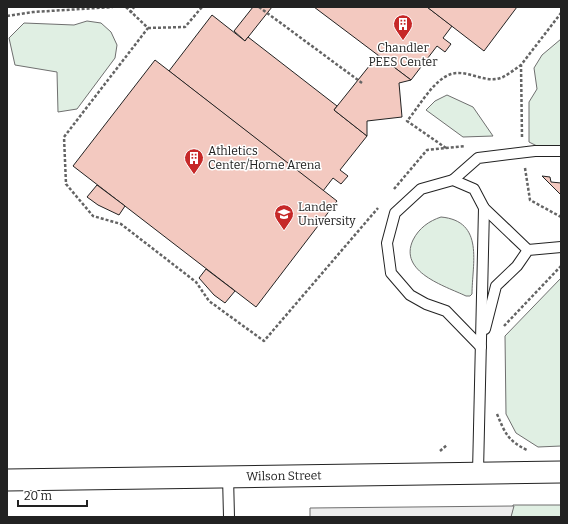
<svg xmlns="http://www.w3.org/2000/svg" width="568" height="524" viewBox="0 0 568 524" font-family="Bitter,serif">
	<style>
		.green { fill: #e0efe3; stroke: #6f6f6f }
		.parking { fill: #ededed; stroke: #6f6f6f }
		.building { fill: #f3c9c0; stroke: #222 }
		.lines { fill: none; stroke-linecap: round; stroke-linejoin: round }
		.lane-casing { stroke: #222; stroke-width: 12 }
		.street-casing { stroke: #222; stroke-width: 23 }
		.path { stroke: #646464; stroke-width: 2.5; stroke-dasharray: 3 2; stroke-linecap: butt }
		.lane { stroke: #fff; stroke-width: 10 }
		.street { stroke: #fff; stroke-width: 21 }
		.labels { text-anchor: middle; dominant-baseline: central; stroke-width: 3; stroke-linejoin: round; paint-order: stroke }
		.poi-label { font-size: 12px; fill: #222; stroke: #fff; text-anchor: start }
		.street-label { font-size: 12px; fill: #222; stroke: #fff }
	</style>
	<rect width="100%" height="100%" fill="#fff"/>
	<g class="green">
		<polygon points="87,21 101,23 111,32 117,45 115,58 77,109 58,112 57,72 15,65 9,38 24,23 74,25"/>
		<polygon points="561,39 561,146 537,146 529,142 529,102 537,89 534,68 542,55"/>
		<polygon points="447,95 473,107 493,136 463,137 426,110 435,101"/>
		<path d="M441,217c44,4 31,47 31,77l-2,2h-4c-21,-10 -68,-24 -53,-56 6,-12 16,-19 28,-23z"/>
		<polygon points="561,278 561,446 538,447 516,433 506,414 505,336"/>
		<polygon points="513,505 561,505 561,517 511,517"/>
	</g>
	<polygon class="parking" points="514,506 511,517 310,517 310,508"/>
	<g class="building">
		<polygon points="253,7 272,7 245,41 234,31"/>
		<polygon points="314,7 427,7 452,26 443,38 451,44 445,52 437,46 411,80"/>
		<polygon points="427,7 517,7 484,51"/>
		<polygon points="212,15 245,41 248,37 337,106 334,110 367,136 340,170 348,176 341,184 333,178 323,191 169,71"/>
		<polygon points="378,55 411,80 399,83 402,117 367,121 367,136 334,110"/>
		<polygon points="155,60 337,201 256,307 73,166"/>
		<polygon points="542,176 550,177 551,182 561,183 561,195"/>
		<polygon points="97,185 125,206 119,215 98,205 87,197"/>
		<polygon points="206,269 235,291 225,303 214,295 199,278"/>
	</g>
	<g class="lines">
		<g class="lane-casing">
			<g id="lane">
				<polyline points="453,180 478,158 535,151 561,151"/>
				<polyline points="485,329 496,286 517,266 528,250 561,247"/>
				<polyline points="481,347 446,311 426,304 410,295 391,273 387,243 395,213 421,189 453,180 474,189 484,208 528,250"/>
				<polyline points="478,472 484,208"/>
				<polyline points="228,476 229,517"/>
			</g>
		</g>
		<g class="street-casing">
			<g id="street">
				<path id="s1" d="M7,480l554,-8"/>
			</g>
		</g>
		<g class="path">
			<polyline points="126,7 148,28 64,137 66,184 93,216 121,224 196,282 209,301 264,341 378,208"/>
			<polyline points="259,7 362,83"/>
			<polyline points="130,11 131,12 134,7"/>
			<polyline points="7,16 33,12 113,7"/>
			<polyline points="148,28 185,27 202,7"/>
			<polyline points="522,137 521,65 561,13"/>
			<path d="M446,148l-39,-27c12,-14 26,-41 44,-47 18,-5 35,11 52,3 6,-3 12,-8 18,-12"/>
			<polyline points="525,168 530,200 561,217"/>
			<polyline points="394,189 427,150 465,146"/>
			<polyline points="504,326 561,266"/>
			<path d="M497,414c8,19 11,27 30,36"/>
			<polyline points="440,451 447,445"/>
		</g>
		<use href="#lane" class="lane"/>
		<use href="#street" class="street"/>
	</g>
	<defs>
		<g id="building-pin" transform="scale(1)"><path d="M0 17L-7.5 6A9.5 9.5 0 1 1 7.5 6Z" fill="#c62828" stroke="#fff"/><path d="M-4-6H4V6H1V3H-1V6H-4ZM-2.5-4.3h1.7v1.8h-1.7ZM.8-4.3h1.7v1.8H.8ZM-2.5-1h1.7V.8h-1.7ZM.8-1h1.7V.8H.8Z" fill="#fff"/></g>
		<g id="university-pin" transform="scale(1)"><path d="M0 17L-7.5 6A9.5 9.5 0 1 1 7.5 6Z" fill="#c62828" stroke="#fff"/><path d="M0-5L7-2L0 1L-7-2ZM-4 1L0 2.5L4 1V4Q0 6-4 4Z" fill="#fff"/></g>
	</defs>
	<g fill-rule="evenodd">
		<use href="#building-pin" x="403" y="24"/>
		<use href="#building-pin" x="194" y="158"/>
		<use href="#university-pin" x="284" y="214"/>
	</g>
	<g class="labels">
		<g class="poi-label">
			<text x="403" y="48" text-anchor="middle">Chandler<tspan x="403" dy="14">PEES Center</tspan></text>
			<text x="208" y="151">Athletics<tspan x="208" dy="14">Center/Horne Arena</tspan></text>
			<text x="298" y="207">Lander<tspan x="298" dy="14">University</tspan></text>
		</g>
		<g class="street-label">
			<text stroke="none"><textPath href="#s1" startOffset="277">Wilson Street</textPath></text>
		</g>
	</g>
	<rect width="568" height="524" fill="none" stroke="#222222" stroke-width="16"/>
	<path d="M18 500v6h69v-6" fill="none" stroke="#222222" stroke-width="2"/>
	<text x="24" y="500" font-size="12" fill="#222222" stroke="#ffffff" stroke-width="3" paint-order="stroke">20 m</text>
</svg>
